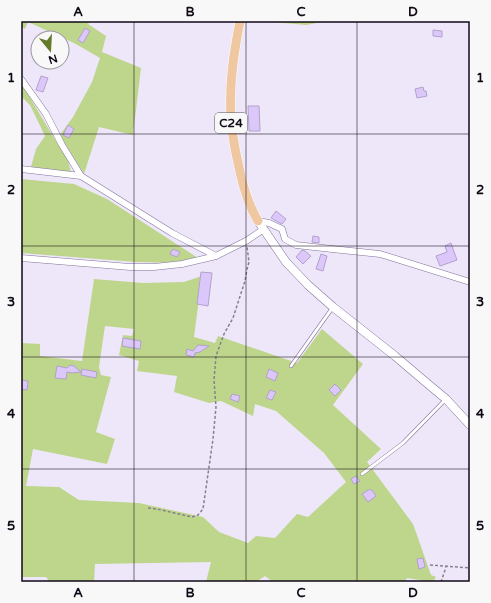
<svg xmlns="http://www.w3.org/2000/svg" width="491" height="603" viewBox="0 0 491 603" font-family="'Varela Round',sans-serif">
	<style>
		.green { fill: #bed68b; fill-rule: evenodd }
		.building { fill: #dbc7fa; stroke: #b2a1cc }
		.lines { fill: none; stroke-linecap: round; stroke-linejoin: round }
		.service-casing { stroke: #83729b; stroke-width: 4 }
		.minor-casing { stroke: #83729b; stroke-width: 7 }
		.secondary-casing { stroke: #83729b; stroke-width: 9 }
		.primary-casing { stroke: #fff; stroke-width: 10 }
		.path { stroke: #867f8f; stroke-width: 1.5; stroke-dasharray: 3 2; stroke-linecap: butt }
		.service { stroke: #fff; stroke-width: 3 }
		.minor { stroke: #fff; stroke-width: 6 }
		.secondary { stroke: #fff; stroke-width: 8 }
		.primary { stroke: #efc7a1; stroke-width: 9 }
		.grid { fill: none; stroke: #100918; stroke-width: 1; stroke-opacity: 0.55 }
		.labels { text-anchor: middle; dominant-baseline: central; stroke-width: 3; stroke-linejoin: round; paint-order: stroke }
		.shield { fill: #f8f8f8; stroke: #56515b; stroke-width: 1 }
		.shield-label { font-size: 12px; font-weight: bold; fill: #100918 }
		.neatline { fill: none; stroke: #100918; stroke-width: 1.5 }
		.grid-label { font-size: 13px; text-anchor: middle; font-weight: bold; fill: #100918 }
	</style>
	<rect width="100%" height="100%" fill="#eee7f9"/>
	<g class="green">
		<polygon points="21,21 90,21 88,24 106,36 102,52 141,68 133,135 99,127 84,174 60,135 73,117 92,82 100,58 74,43 28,22 25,29 21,26"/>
		<polygon points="260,21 328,21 306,25"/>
		<polygon points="21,85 27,93 68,161 71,172 31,167 36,149 45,136 30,105 21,96"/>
		<polygon points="21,179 74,184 107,199 198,258 175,263 136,262 21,253"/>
		<path d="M202,276l-8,61 21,6 3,-7 79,27 25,-34 41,35 -30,41 48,44 -14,13 46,62 18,51 5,2 -3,5 -26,-4 -2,4h-132l-8,-6 -9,6h-50l5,-20 -116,2 -1,18h-44l-4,-5h-25v-234l19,1v12l42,5 12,-82 49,4 41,-1zM105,326l29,3 -2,7 -9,-1 -4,20 20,6 -2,10 40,5 -3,16 35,11 12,-2 32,15 2,-12 21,7 48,42 22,29 -38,35 -11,-3 -22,24 -19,-2 -8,7 -29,-11 -16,-15 -64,-14 -60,-3 -20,-13 -33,-1 7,-37 74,15 8,-25 -19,-7 15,-55 -10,-2 -2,-8z"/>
	</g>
	<g class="building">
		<polygon points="85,28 90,31 83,43 78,40"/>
		<polygon points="433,30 442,31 442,37 433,36"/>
		<polygon points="41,76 48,78 43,92 36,90"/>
		<polygon points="423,87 424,91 426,91 427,96 417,98 415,89"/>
		<polygon points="248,106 259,106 260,131 249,131"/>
		<polygon points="68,125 74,129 69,138 63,135"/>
		<polygon points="276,211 286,219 282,224 271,218"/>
		<polygon points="313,236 319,237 319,243 312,242"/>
		<polygon points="451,243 457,260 440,266 436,256 447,252 445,246"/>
		<polygon points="173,249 180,252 177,257 170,254"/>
		<polygon points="302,250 305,251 311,256 303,264 296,257"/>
		<polygon points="321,254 327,256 323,271 316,269"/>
		<polygon points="201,272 212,273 208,306 197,304"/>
		<polygon points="123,338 141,341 140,349 122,346"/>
		<polygon points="198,345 209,346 200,352 195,353 194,357 186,355 187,349 193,351"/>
		<polygon points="70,365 74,366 81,372 72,373 67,372 66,379 55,378 57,366 67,368"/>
		<polygon points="82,369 97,372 96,378 81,375"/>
		<polygon points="269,369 278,373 275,381 266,377"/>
		<polygon points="21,380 28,381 27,390 21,389"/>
		<polygon points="335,384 341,390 335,396 329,390"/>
		<polygon points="270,390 276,392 272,400 266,398"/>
		<polygon points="232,394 240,396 238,402 230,399"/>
		<polygon points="356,476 360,481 354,484 351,479"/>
		<polygon points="370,489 372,491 373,491 376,496 368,502 362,494"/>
		<polygon points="423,558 425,567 419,569 417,559"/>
	</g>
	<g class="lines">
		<g class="service-casing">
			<g id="service">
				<polyline points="291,366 333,307"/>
				<polyline points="362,474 403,443 446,399"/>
			</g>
		</g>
		<g class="minor-casing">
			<g id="minor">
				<polyline points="21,79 46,114 62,145 81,176"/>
				<polyline points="21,169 81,176 172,233 216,256"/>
				<polyline points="258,221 269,223 282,229 285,239 296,245 332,249 380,254 470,282"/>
				<polyline points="21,258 130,267 154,267 182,264 216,256 246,241 264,229"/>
			</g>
		</g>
		<g class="secondary-casing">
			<polyline id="secondary" points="258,221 286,262 308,285 333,307 395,356 428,384 446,399 470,425"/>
		</g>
		<g class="primary-casing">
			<path id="primary" d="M240,21c-6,31 -11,62 -9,94 0,19 5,38 9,57 4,18 9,34 18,49"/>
		</g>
		<g class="path">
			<polyline points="148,508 157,509 192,517 198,515 203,509 213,439 216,407 214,380 216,356 224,334 233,318 245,281 247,269 249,262 247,247"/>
			<polyline points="430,565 470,568"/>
			<polyline points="441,582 446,567"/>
		</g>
		<use href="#service" class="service"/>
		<use href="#minor" class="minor"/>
		<use href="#secondary" class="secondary"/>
		<use href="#primary" class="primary"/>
	</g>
	<path class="grid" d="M134,21v561M246,21v561M357,21v561M21,134h449M21,246h449M21,357h449M21,469h449"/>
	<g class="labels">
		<rect class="shield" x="215" y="113" width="32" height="20" rx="3"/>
		<g class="shield-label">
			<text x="231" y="123">C24</text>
		</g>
	</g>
	<rect width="491" height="603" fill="none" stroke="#f8f8f8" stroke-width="44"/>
	<g transform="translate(50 50) rotate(162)"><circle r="19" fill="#f8f8f8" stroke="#9b989e"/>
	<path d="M0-3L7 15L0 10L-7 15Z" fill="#637a2b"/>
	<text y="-6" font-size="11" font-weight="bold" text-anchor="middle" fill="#100918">N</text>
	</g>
	<rect x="22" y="22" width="447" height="559" class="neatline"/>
	<g class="grid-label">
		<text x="78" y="16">A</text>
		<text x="190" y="16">B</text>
		<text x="301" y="16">C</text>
		<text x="413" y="16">D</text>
		<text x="11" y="82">1</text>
		<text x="480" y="82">1</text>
		<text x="11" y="194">2</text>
		<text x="480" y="194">2</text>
		<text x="11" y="306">3</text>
		<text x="480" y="306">3</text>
		<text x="11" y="418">4</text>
		<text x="480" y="418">4</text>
		<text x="11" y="530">5</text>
		<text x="480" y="530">5</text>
		<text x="78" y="597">A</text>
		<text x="190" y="597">B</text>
		<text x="301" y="597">C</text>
		<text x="413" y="597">D</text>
	</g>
</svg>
